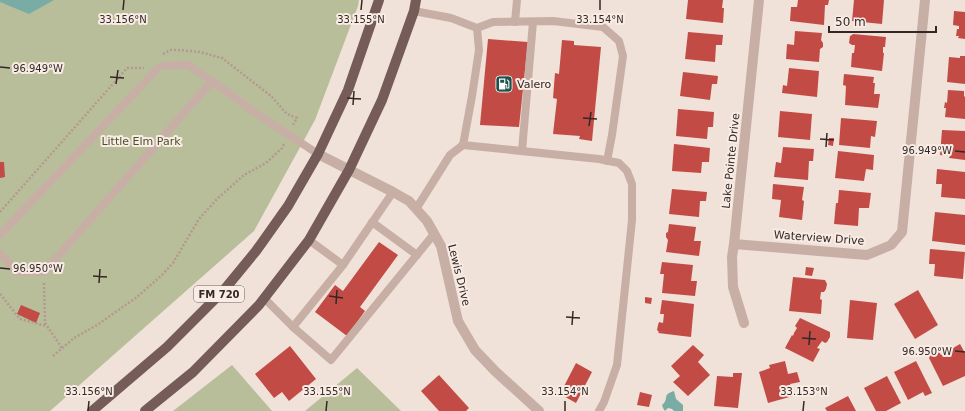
<svg xmlns="http://www.w3.org/2000/svg" width="965" height="411" viewBox="0 0 965 411" font-family="'DejaVu Sans',sans-serif">
	<style>
		.green { fill: #b9be9a }
		.water { fill: #79aca5 }
		.building { fill: #c24c45 }
		.lines { fill: none; stroke-linecap: round; stroke-linejoin: round }
		.path { stroke: #b39890; stroke-width: 2.5; stroke-dasharray: 2 2; stroke-linecap: butt }
		.lane { stroke: #c8afa5; stroke-width: 8 }
		.street { stroke: #c8afa5; stroke-width: 10 }
		.primary { stroke: #755c58; stroke-width: 10 }
		.ticks { fill: none; stroke: #342826; stroke-width: 1.5 }
		.labels { text-anchor: middle; dominant-baseline: central; stroke-width: 4; stroke-linejoin: round; paint-order: stroke }
		.shield { fill: #f8ece5; stroke: #6f635f; stroke-width: 1 }
		.shield-label { font-size: 10px; font-weight: bold; fill: #342826 }
		.poi-label { font-size: 11px; fill: #342826; stroke: #f8ece5; text-anchor: start }
		.park-label { font-size: 11px; fill: #4a512b; stroke: #f8ece5 }
		.street-label { font-size: 11px; fill: #342826; stroke: #f8ece5 }
		.ticks-label { font-size: 10px; text-anchor: middle; fill: #342826; stroke: #f8ece5; stroke-width: 4; stroke-linejoin: round; paint-order: stroke }
	</style>
	<rect width="100%" height="100%" fill="#f0e1d9"/>
	<g class="green">
		<polygon points="0,0 359,0 358,6 315,120 254,231 50,411 0,411"/>
		<polygon points="232,365 272,411 173,411"/>
		<polygon points="357,368 401,411 305,411"/>
	</g>
	<g class="water">
		<polygon points="0,0 54,0 29,14 0,2"/>
		<path d="M674,391l2,8 7,6v6h-9l-2,-2 -4,-1 -3,3 -2,-3 -1,-3c8,-6 -1,-10 12,-14z"/>
	</g>
	<g class="building">
		<polygon points="688,0 723,0 722,8 724,8 723,23 686,19"/>
		<polygon points="798,0 829,0 828,5 825,5 824,25 790,21 791,7 797,7"/>
		<polygon points="854,0 884,0 882,24 852,21"/>
		<polygon points="954,11 965,12 965,39 958,38 959,36 956,36 957,29 959,29 959,26 953,25"/>
		<polygon points="795,31 822,33 821,40 823,43 823,47 820,49 819,62 786,59 787,44 794,45"/>
		<polygon points="688,32 723,35 722,45 716,45 715,62 685,59"/>
		<polygon points="853,34 886,37 885,47 883,47 883,53 884,53 882,71 851,67 852,53 854,53 855,45 852,45 849,43 850,36 852,35"/>
		<polygon points="488,39 528,42 519,127 480,125"/>
		<polygon points="562,40 574,41 574,45 601,47 592,141 579,139 580,136 553,134 557,99 553,98 555,73 559,74"/>
		<polygon points="960,56 965,56 965,84 947,82 949,57 960,58"/>
		<polygon points="789,68 819,71 817,97 782,93 783,85 787,86"/>
		<polygon points="683,72 718,76 717,84 712,84 710,100 680,96"/>
		<polygon points="844,74 874,77 873,83 875,83 874,94 880,94 878,108 845,105 846,86 843,85"/>
		<polygon points="948,90 964,91 964,96 965,97 965,119 945,117 946,108 944,108 945,102 947,103"/>
		<polygon points="678,109 714,112 713,127 708,127 707,139 676,136"/>
		<polygon points="780,111 812,114 810,140 778,137"/>
		<polygon points="841,118 877,121 875,137 871,136 870,148 839,145"/>
		<polygon points="942,130 965,131 965,160 949,158 950,156 940,155"/>
		<polygon points="829,138 834,138 833,146 828,145"/>
		<polygon points="674,144 710,148 709,162 702,162 701,173 672,171"/>
		<polygon points="783,147 814,149 813,161 809,161 808,180 774,177 776,162 781,163"/>
		<polygon points="838,151 874,155 873,170 866,169 864,181 835,178"/>
		<polygon points="0,162 4,162 5,177 0,178"/>
		<polygon points="937,169 965,172 965,199 941,197 942,184 936,184"/>
		<polygon points="773,184 804,187 802,200 804,201 802,220 779,217 781,200 772,199"/>
		<polygon points="672,189 707,192 706,201 700,201 699,217 669,214"/>
		<polygon points="839,190 871,193 869,208 859,208 858,226 834,224 836,203 838,203"/>
		<polygon points="935,212 965,215 965,245 932,241"/>
		<polygon points="669,224 696,227 694,241 701,241 699,256 666,252 668,240 666,237 666,233 668,232"/>
		<polygon points="379,242 398,255 360,307 365,311 347,336 315,312 335,285 343,291"/>
		<polygon points="930,249 965,252 963,279 934,276 935,264 929,264"/>
		<polygon points="662,262 693,265 691,281 697,281 695,296 662,293 664,274 660,274"/>
		<polygon points="806,267 814,268 812,276 805,275"/>
		<polygon points="793,277 825,280 827,284 826,289 824,292 821,292 820,299 822,300 821,314 789,311"/>
		<polygon points="918,290 938,325 915,339 894,304"/>
		<polygon points="645,297 652,298 651,304 645,303"/>
		<polygon points="662,300 694,304 691,337 658,333 659,332 657,330 658,325 659,322 663,323 664,314 660,314"/>
		<polygon points="850,300 877,303 873,340 847,338"/>
		<polygon points="21,305 40,313 36,323 17,314"/>
		<polygon points="800,318 830,332 830,337 827,342 825,343 822,341 817,348 820,349 813,362 785,348 792,335 793,336 794,333 797,328 795,326"/>
		<polygon points="960,344 965,353 965,376 943,386 929,358 931,354 936,352 939,352 941,355"/>
		<polygon points="693,345 704,355 698,362 710,375 688,396 673,382 680,376 671,366"/>
		<polygon points="290,346 316,379 289,401 282,392 274,398 255,374"/>
		<polygon points="785,361 788,374 797,372 800,382 790,384 793,396 768,403 759,372 770,368 769,365"/>
		<polygon points="916,361 932,393 925,396 923,392 908,400 894,372"/>
		<polygon points="576,363 592,372 576,403 560,394"/>
		<polygon points="733,373 742,373 738,408 714,406 717,376 733,377"/>
		<polygon points="439,375 469,408 466,411 439,411 421,391"/>
		<polygon points="887,376 901,403 886,411 876,411 864,388"/>
		<polygon points="640,392 652,395 649,407 637,405"/>
		<polygon points="848,396 856,411 827,411 825,408"/>
	</g>
	<g class="lines">
		<g class="path">
			<polyline points="163,54 170,50 178,50 200,52 222,58 271,96 287,114 297,118 293,125"/>
			<polyline points="0,212 127,68 144,68"/>
			<polyline points="44,283 45,323 62,348"/>
			<polyline points="0,294 20,319 46,326"/>
			<polyline points="53,356 74,338 97,325 137,297 161,276 173,263 199,219 217,199 244,175 266,163 282,148 284,144"/>
		</g>
		<g class="lane">
			<polyline points="414,11 451,18 477,28 479,50 472,96 463,145"/>
			<polyline points="515,22 517,0"/>
			<polyline points="477,28 493,22 553,21 603,27 619,41 623,56 612,135 607,161"/>
			<polyline points="212,81 253,111 318,154"/>
			<polyline points="522,151 533,22"/>
			<polyline points="416,209 450,155 463,145 599,159 619,163 627,171 632,184 632,220 617,365 604,402 599,411"/>
			<polyline points="372,222 417,255"/>
			<polyline points="0,235 160,66 188,65 212,81 44,272 17,272 0,253"/>
			<polyline points="343,265 393,192"/>
			<polyline points="264,298 293,327 343,265 309,240"/>
			<polyline points="293,327 331,360 434,234"/>
		</g>
		<g class="street">
			<polyline points="318,154 393,192 409,201 427,221 441,246 458,321 475,350 495,371 539,411"/>
			<polyline points="734,244 867,255 891,245 902,232 925,0"/>
			<polyline points="744,323 733,287 732,257 734,244 759,0"/>
		</g>
		<g class="primary">
			<polyline points="92,411 167,347 224,290 256,251 288,206 318,154 348,90 379,0"/>
			<polyline points="145,411 193,372 259,305 309,240 349,170 382,100 414,11 416,0"/>
		</g>
	</g>
	<path class="ticks" d="M123,10l1,-10M361,10l1,-10M600,10v-10M0,67l10,1M110,77l14,1M116,84l2,-14M347,98l14,1M353,105l1,-14M583,118l14,1M589,126l2,-14M820,139l14,1M826,147l1,-14M955,151l10,1M0,268l10,1M93,276l14,1M99,283l1,-14M329,296l14,2M336,304l1,-14M566,317l14,1M572,325l1,-14M802,338l14,1M809,345l1,-14M955,351l10,1M88,411l1,-10M326,411l1,-10M565,411v-10M803,411l1,-10"/>
	<defs>
		<g id="fuel-square" transform="scale(0.9)"><rect x="-9" y="-9" width="18" height="18" rx="4" fill="#1d534d" stroke="#f8ece5"/><path d="M-5.5-6h7V0h2V4h1.3V-2.5L3-4.5l.8-.8L6-3V5H2.5V1h-1V6h-7ZM-4.2-4.7v3.2H.2V-4.7Z" fill="#fff"/></g>
	</defs>
	<g fill-rule="evenodd">
		<use href="#fuel-square" x="504" y="84"/>
	</g>
	<g class="labels">
		<rect class="shield" x="194" y="286" width="50" height="16" rx="3"/>
		<g class="shield-label">
			<text x="219" y="294">FM 720</text>
		</g>
		<g class="poi-label">
			<text x="517" y="84">Valero</text>
		</g>
		<g class="park-label">
			<text x="141" y="141">Little Elm Park</text>
		</g>
		<g class="street-label">
			<text transform="translate(731 161) rotate(-84)">Lake Pointe Drive</text>
			<text transform="translate(819 238) rotate(4)">Waterview Drive</text>
			<text transform="translate(459 275) rotate(76)">Lewis Drive</text>
		</g>
	</g>
	<g class="ticks-label">
		<text x="123" y="23">33.156°N</text>
		<text x="361" y="23">33.155°N</text>
		<text x="600" y="23">33.154°N</text>
		<text x="38" y="72">96.949°W</text>
		<text x="927" y="154">96.949°W</text>
		<text x="38" y="272">96.950°W</text>
		<text x="927" y="355">96.950°W</text>
		<text x="89" y="395">33.156°N</text>
		<text x="327" y="395">33.155°N</text>
		<text x="565" y="395">33.154°N</text>
		<text x="804" y="395">33.153°N</text>
	</g>
	<path d="M829 26v6h107v-6" fill="none" stroke="#342826" stroke-width="2"/>
	<text x="835" y="26" font-size="12" fill="#342826" stroke="#f8ece5" stroke-width="3" paint-order="stroke">50 m</text>
</svg>
